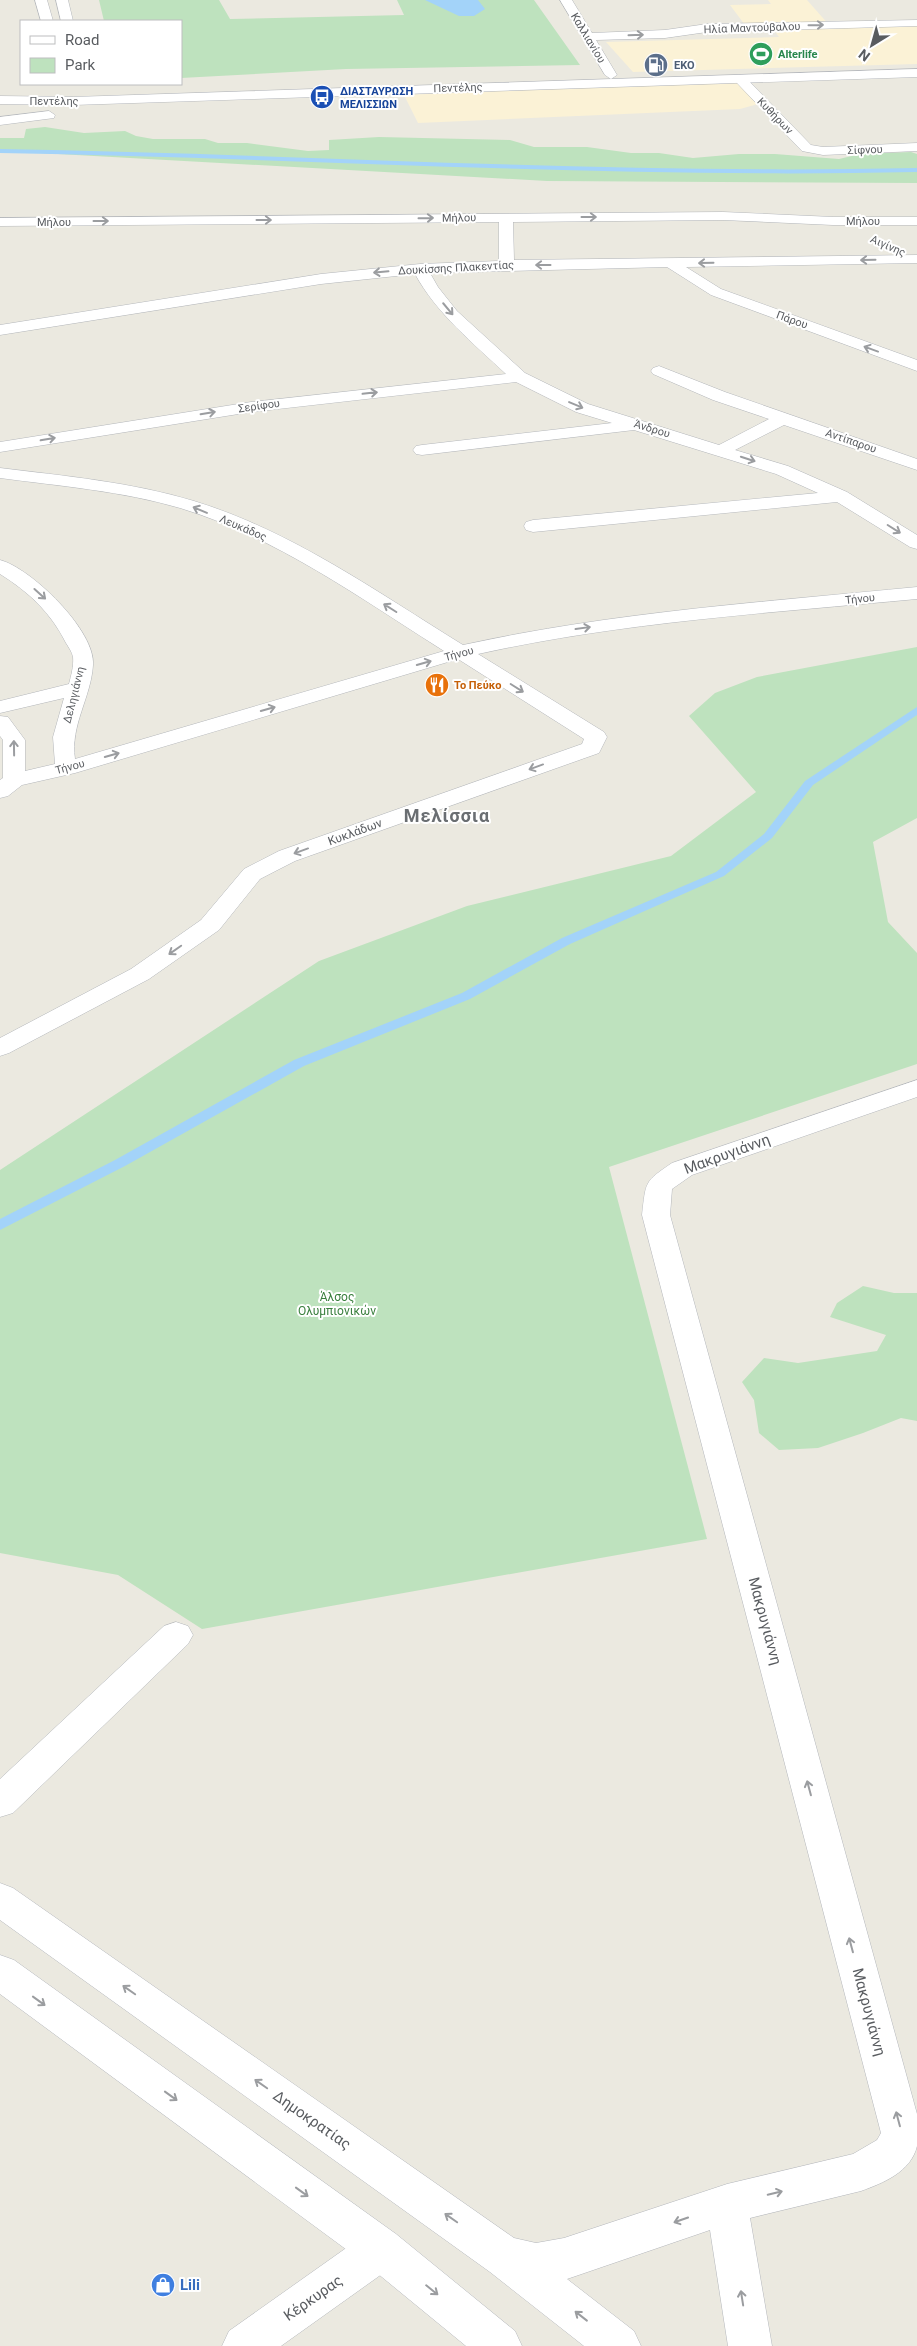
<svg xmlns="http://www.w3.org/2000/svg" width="917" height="2346" viewBox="0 0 917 2346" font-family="Roboto,sans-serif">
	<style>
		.commercial { fill: #fbf2d6 }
		.green { fill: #bee2be }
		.water { fill: #a3d3f9 }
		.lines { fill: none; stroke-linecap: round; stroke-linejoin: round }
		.stream { fill: #a3d3f9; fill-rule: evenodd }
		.street-casing { stroke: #b3b6ba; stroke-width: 1 }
		.secondary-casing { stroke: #b4b7bc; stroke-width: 1 }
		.street { fill: #fff; fill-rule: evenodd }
		.secondary { fill: #fff; fill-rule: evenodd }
		.oneway { stroke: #9b9da0 }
		.labels { text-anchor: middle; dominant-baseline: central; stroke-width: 4; stroke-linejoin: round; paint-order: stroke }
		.far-street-label { font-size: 11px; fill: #595c60; stroke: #fff }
		.far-leisure-label { font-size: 11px; font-weight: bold; fill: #27864d; stroke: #fff; text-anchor: start }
		.far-service-label { font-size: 11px; font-weight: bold; fill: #4e5e75; stroke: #fff; text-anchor: start }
		.far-transit-label { font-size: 11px; font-weight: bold; fill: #164399; stroke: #fff; text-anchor: start }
		.far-food-label { font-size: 11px; font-weight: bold; fill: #c56008; stroke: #fff; text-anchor: start }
		.street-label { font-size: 12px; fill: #595c60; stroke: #fff }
		.park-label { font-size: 12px; fill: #397f3d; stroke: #fff }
		.near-street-label { font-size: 15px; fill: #595c60; stroke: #fff }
		.near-shop-label { font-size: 15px; font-weight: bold; fill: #366cbe; stroke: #fff; text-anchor: start }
		.district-label { font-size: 18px; font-weight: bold; letter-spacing: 1px; fill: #6a6e72; stroke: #fff }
	</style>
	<rect width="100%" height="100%" fill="#ebe9e0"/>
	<g class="commercial">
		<polygon points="768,0 807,0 830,26 917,24 917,64 633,72 606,42 779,37 770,24 745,25 730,5 771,4"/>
		<polygon points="737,81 758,104 740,109 418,123 404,95"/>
	</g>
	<g class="green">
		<polygon points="99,0 219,0 230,19 404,15 397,0 534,0 580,65 346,69 181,78 181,21 104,21"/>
		<polygon points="45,127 84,133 125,131 136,136 153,139 205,139 218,143 247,143 308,151 329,150 329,140 379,137 510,140 534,147 587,147 631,153 659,153 693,158 739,154 775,154 839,159 860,154 911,152 917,154 917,183 547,181 22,152 0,153 0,138 24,138 26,129"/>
		<polygon points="917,647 917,818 873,842 888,922 917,953 917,1064 609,1167 707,1539 202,1629 118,1575 0,1553 0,1170 319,961 467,906 671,856 756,792 689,716 715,693 757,677"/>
		<polygon points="863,1286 894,1293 917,1293 917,1421 901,1418 863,1433 818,1448 779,1450 759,1433 754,1400 742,1382 764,1358 798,1363 877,1351 886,1335 830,1317 837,1303"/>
	</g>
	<polygon class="water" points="425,0 478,0 485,9 474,16 459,16"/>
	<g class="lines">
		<g class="stream">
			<path d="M0,149c306,5 611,26 917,19v4c-306,7 -611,-14 -917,-19z"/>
			<polygon points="917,707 917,715 813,785 772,838 724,876 570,944 470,999 304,1066 125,1166 0,1230 0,1219 115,1160 294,1060 462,993 562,938 716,872 764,834 805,781"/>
		</g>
		<g class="street-casing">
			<g id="street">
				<polygon points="560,0 572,0 592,33 665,30 707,24 917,20 917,26 707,32 665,38 596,40 617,75 611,79 605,75"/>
				<polygon points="740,75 744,76 811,145 823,147 917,143 917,151 823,155 802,151 736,82 734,79"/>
				<path d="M723,212l110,5h84v8h-84l-110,-5 -210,2 1,38 403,-5v8l-231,4 35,22 196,71v11l-206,-76 -44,-28 -237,6 8,14 19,24 68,62 63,31 131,41 50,-26 -56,-19 -60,-26 -2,-3 2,-3 6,-2 66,26 192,67v11l-133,-45 -49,25 53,16 59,26 70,43v14l-7,-2 -73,-45 -304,30 -7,-2 -2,-4 2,-4 7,-2 285,-27 -42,-19 -142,-44 -212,25 -6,-1 -3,-4 3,-4 6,-1 190,-22 -36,-11 -60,-30 -265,30 -251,40v-10l251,-40 255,-28c-33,-31 -69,-60 -91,-100l-94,10 -321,51v-10l321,-51 99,-10 79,-3v-39l-499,4v-8z"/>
				<path d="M0,468c65,8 131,14 194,33 98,30 183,91 269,144 150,-33 302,-43 454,-58v12c-147,14 -295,23 -439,55l126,78 3,5 -8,16 -304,108 -35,18 -41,51 -70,49 -140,74 -9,3v-18l131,-69 70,-49 43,-51 35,-18 303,-107 2,-5 -126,-80 -383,114 -53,12 -14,11 -8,2v-18l3,-2v-38l-3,-4v-20l8,1 17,23v31l30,-7 -2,-27 11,-39 -64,15v-12l69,-17c2,-8 5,-18 4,-27 -1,-5 -4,-9 -7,-14 -15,-30 -37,-51 -66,-69v-14c31,8 96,71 93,105 -2,33 -23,60 -18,94l369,-108c-84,-53 -168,-114 -264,-143 -58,-17 -120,-22 -180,-30z"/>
				<polygon points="176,1622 188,1626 193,1635 188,1644 13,1813 0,1817 0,1779 164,1626"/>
				<polygon points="381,2228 396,2234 402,2249 396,2264 281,2346 222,2346 229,2331 366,2234"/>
			</g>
		</g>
		<g class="secondary-casing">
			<g id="secondary">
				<polygon points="35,0 47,0 53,21 41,21"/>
				<polygon points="56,0 68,0 73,21 61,21"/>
				<polygon points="917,69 917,77 73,105 0,104 0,96 73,97"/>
				<polygon points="49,111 55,115 54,118 0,125 0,117"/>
				<path d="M917,1080v17l-225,78 -20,14 -2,26 247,899c0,10 0,23 0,32 -6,26 -34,37 -56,45l-111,27 22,128h-44l-18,-116 -143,49 67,52 7,15h-57l-94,-74 -490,-352v-37l13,5 501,350 22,5 28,-5 163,-54 126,-30 24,-14 4,-7 -239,-918c4,-34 2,-33 30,-52z"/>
				<polygon points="0,1955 14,1960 396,2234 515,2331 522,2346 466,2346 366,2264 0,1994"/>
			</g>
		</g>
		<use href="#street" class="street"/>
		<use href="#secondary" class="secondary"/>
	</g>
	<defs><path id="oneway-shaft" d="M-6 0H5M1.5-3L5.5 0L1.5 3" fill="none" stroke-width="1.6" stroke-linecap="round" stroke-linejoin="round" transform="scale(1.25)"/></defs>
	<g class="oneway">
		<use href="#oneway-shaft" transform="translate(816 25) rotate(-1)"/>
		<use href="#oneway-shaft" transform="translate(636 35) rotate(-2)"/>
		<use href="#oneway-shaft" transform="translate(589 217)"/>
		<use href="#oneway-shaft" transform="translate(426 218) rotate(-1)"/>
		<use href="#oneway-shaft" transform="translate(264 220)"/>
		<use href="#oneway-shaft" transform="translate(101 221)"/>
		<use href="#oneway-shaft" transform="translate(868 260) rotate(179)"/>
		<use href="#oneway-shaft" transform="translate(706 263) rotate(179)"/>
		<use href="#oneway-shaft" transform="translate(543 265) rotate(180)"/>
		<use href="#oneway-shaft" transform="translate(381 272) rotate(175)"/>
		<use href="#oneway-shaft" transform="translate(448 309) rotate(50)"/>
		<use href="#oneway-shaft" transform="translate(871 349) rotate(-160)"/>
		<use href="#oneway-shaft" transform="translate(370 393) rotate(-6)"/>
		<use href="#oneway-shaft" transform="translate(576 405) rotate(23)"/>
		<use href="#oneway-shaft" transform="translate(208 413) rotate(-9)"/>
		<use href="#oneway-shaft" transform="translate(48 439) rotate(-10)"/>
		<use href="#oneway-shaft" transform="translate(748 459) rotate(18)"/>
		<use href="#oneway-shaft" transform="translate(200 510) rotate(-157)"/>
		<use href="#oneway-shaft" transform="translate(894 529) rotate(32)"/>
		<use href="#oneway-shaft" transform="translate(40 594) rotate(42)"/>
		<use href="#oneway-shaft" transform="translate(390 608) rotate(-148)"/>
		<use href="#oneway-shaft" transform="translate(583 628) rotate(-8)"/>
		<use href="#oneway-shaft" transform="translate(424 663) rotate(-16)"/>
		<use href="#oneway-shaft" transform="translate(517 688) rotate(32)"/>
		<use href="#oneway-shaft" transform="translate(268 709) rotate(-16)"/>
		<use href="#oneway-shaft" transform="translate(14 748) rotate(-91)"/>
		<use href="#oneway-shaft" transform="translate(112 755) rotate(-16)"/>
		<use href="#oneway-shaft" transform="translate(536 767) rotate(160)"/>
		<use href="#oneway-shaft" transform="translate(301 851) rotate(160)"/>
		<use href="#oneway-shaft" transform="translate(175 950) rotate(145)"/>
		<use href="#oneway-shaft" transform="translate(809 1788) rotate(-105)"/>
		<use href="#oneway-shaft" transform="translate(851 1945) rotate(-105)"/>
		<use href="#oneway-shaft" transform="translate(129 1990) rotate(-145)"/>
		<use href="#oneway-shaft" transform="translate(39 2001) rotate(36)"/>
		<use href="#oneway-shaft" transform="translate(261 2084) rotate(-145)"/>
		<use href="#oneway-shaft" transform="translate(171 2096) rotate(36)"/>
		<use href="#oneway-shaft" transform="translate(898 2119) rotate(-105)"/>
		<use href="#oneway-shaft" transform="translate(302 2192) rotate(36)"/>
		<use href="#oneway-shaft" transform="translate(775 2193) rotate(-13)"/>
		<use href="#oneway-shaft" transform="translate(451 2218) rotate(-145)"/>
		<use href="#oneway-shaft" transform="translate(681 2220) rotate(161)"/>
		<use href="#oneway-shaft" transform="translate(432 2290) rotate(39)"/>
		<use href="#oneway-shaft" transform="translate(742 2298) rotate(-99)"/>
		<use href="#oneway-shaft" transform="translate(581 2316) rotate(-142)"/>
	</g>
	<defs>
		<g id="stadium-disc" transform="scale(1.25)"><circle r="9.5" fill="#2e9e5b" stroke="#fff"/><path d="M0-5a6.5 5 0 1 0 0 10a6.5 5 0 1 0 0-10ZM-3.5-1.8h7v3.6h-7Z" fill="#fff"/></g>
		<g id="fuel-disc" transform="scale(1.25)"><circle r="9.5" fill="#5c6f8a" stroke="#fff"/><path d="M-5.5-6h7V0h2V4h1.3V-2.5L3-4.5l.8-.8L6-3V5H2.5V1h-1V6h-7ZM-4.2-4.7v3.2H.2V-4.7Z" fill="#fff"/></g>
		<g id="bus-disc" transform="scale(1.25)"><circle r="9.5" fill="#1a4fb4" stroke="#fff"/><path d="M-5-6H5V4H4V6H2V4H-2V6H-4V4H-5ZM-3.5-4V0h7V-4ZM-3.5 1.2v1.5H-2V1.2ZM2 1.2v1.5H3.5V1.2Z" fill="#fff"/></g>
		<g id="restaurant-disc" transform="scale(1.25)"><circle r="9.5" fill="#e8710a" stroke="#fff"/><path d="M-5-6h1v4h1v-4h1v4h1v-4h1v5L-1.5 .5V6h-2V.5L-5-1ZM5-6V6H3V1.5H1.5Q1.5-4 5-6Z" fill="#fff"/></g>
		<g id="shop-disc" transform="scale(1.25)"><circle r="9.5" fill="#3f7fe0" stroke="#fff"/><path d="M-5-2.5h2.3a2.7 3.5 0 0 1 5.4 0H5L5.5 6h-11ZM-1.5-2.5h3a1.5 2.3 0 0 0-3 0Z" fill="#fff"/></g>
	</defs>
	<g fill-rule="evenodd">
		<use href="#stadium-disc" x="761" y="54"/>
		<use href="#fuel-disc" x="656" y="65"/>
		<use href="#bus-disc" x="322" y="97"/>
		<use href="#restaurant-disc" x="437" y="685"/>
		<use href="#shop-disc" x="163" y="2285"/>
	</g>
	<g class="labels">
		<g class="far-street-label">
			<text transform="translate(752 28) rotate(-2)">Ηλία Μαντούβαλου</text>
			<text transform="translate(588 38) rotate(59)">Καλλιανίου</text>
			<text transform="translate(458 88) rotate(-2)">Πεντέλης</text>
			<text x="54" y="101">Πεντέλης</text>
			<text transform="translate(775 116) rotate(46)">Κυθήρων</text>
			<text transform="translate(865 150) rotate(-2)">Σίφνου</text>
			<text transform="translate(459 218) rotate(-1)">Μήλου</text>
			<text x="863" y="221">Μήλου</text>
			<text x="54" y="222">Μήλου</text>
			<text transform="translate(888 246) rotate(24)">Αιγίνης</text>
			<text transform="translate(456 268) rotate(-3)">Δουκίσσης Πλακεντίας</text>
			<text transform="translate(792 320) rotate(20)">Πάρου</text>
			<text transform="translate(259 406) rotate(-8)">Σερίφου</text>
			<text transform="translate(652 429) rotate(17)">Άνδρου</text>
			<text transform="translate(851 441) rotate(19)">Αντίπαρου</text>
			<text transform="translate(243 528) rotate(23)">Λευκάδος</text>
			<text transform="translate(860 599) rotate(-6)">Τήνου</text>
			<text transform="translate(459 654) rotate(-15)">Τήνου</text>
			<text transform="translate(74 695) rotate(-76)">Δεληγιάννη</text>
			<text transform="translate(70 767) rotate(-15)">Τήνου</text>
		</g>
		<g class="far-leisure-label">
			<text x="778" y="54">Alterlife</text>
		</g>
		<g class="far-service-label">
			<text x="674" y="65">EKO</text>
		</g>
		<g class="far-transit-label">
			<text x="340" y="91">ΔΙΑΣΤΑΥΡΩΣΗ<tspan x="340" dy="13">ΜΕΛΙΣΣΙΩΝ</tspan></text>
		</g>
		<g class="far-food-label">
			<text x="454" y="685">Το Πεύκο</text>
		</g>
		<g class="street-label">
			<text transform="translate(355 832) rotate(-20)">Κυκλάδων</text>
		</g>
		<g class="park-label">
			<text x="337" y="1297">Άλσος<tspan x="337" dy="14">Ολυμπιονικών</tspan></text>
		</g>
		<g class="near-street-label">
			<text transform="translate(727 1154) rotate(-20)">Μακρυγιάννη</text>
			<text transform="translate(765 1621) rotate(75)">Μακρυγιάννη</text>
			<text transform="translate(869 2012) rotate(75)">Μακρυγιάννη</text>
			<text transform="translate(312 2120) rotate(35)">Δημοκρατίας</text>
			<text transform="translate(313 2298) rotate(-35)">Κέρκυρας</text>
		</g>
		<g class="near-shop-label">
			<text x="180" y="2285">Lili</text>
		</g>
		<g class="district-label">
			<text x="447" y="815">Μελίσσια</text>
		</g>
	</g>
	<rect x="20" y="20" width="162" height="65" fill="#ffffff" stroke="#bdbebf"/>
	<rect x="30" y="36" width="25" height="8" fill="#ffffff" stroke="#bdbebf"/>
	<text x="65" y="45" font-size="15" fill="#595c60">Road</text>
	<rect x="30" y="58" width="25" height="15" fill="#bee2be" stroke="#bdbebf"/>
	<text x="65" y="70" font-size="15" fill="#595c60">Park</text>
	<g transform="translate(872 45) rotate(217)" stroke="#ffffff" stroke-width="4" paint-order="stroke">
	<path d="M0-4L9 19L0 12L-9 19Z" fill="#595c60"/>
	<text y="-8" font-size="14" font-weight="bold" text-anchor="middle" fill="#595c60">N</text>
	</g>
</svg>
